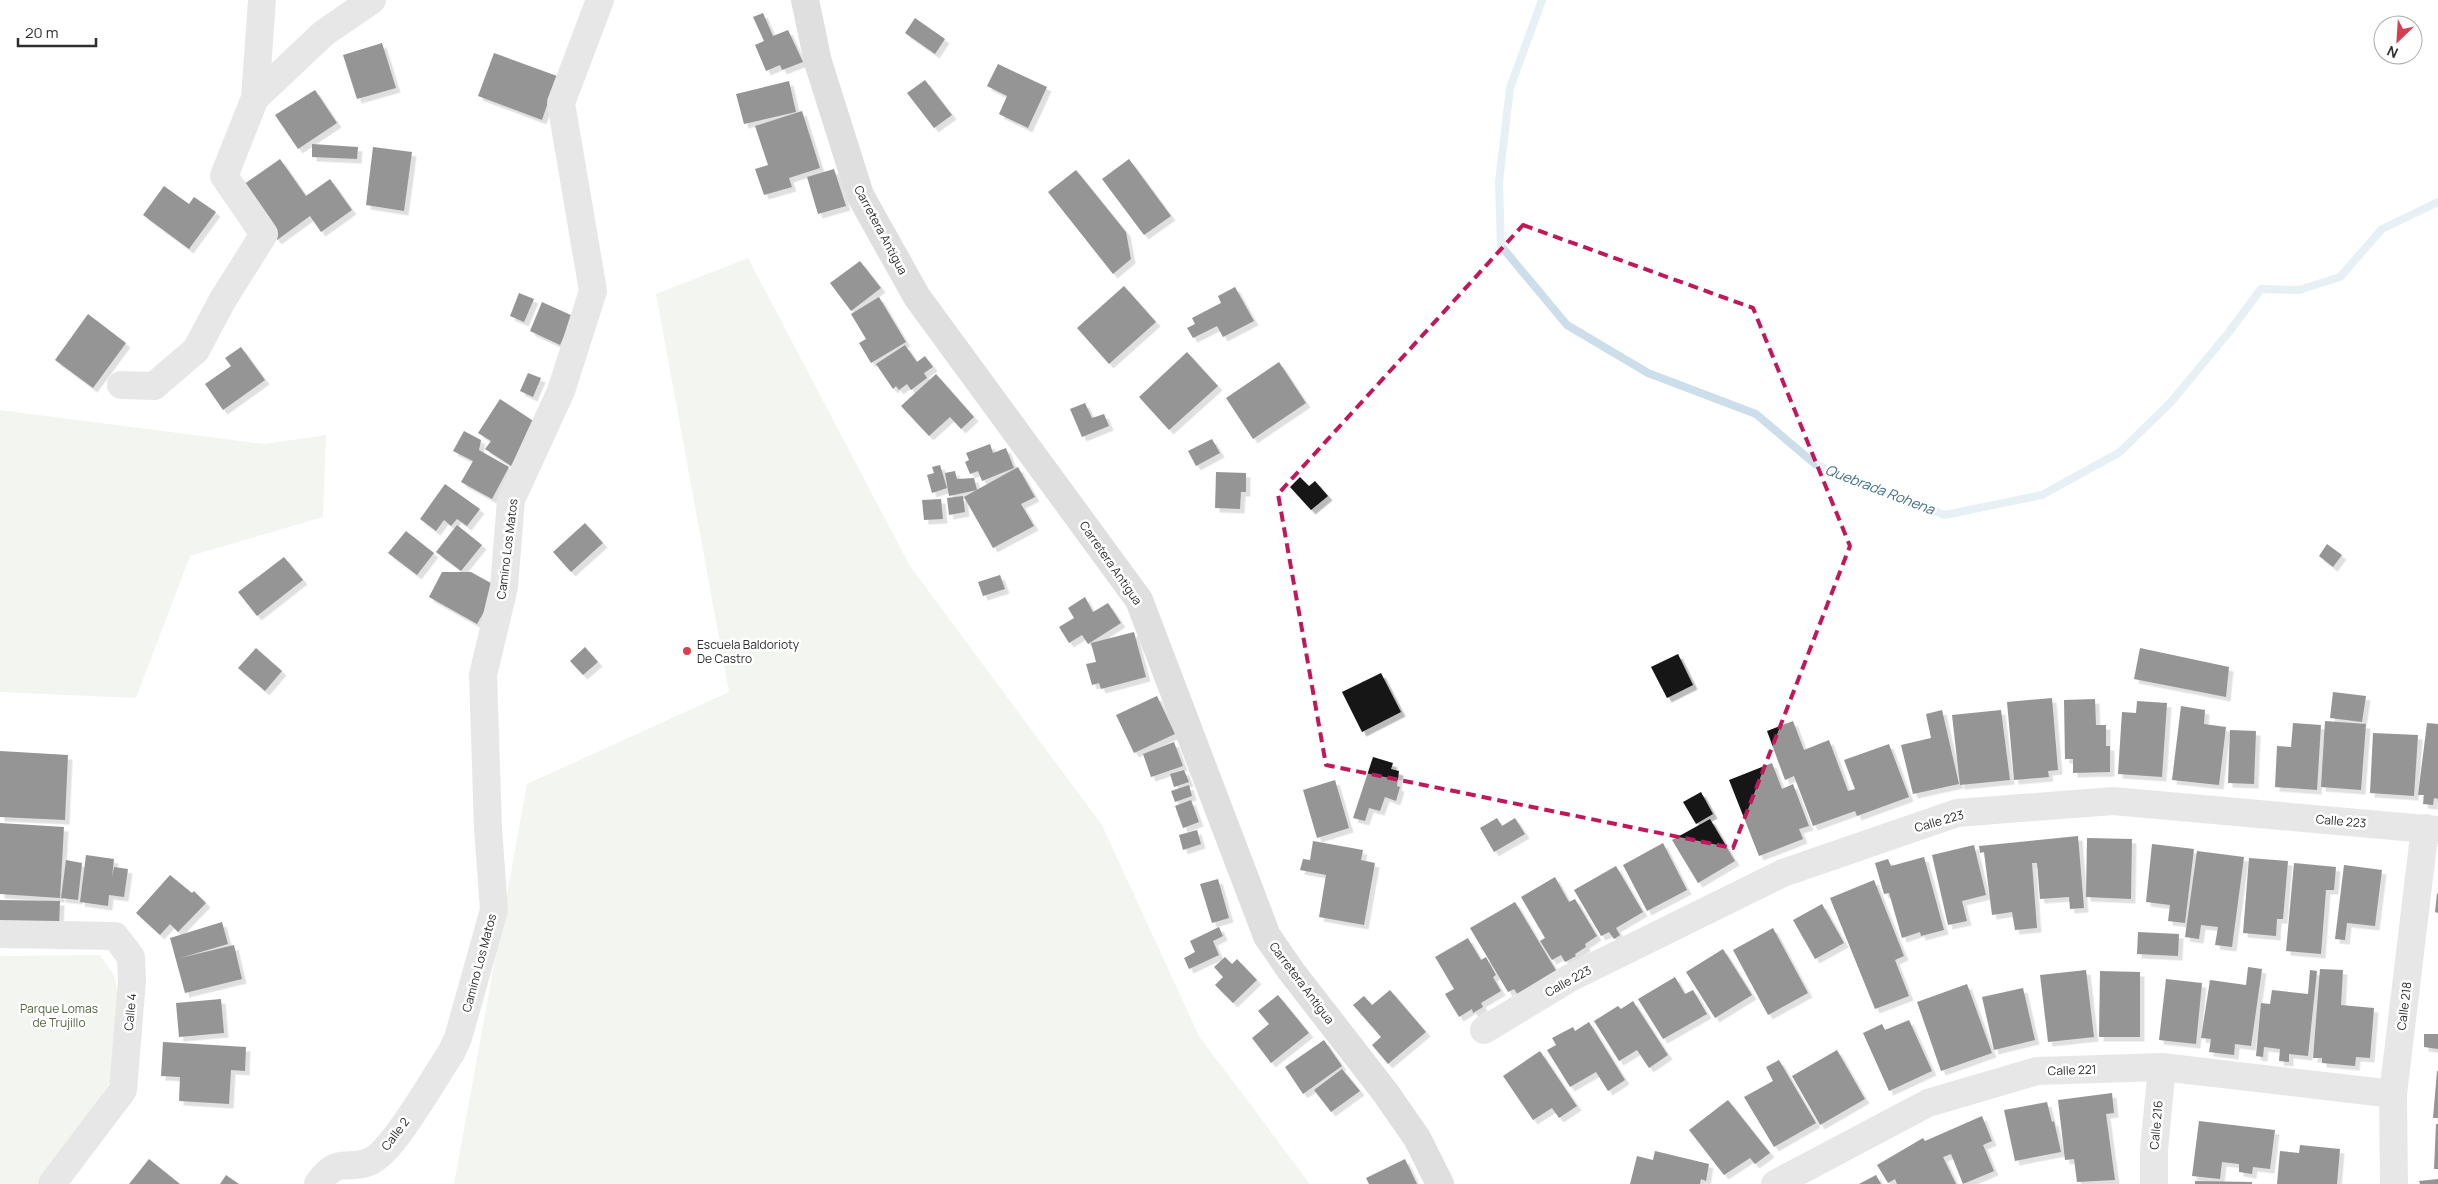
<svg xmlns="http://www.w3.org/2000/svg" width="2438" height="1184" viewBox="0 0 2438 1184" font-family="Manrope,sans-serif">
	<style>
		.green { fill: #e5eadd }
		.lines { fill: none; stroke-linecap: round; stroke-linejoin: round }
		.stream { stroke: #cbdee9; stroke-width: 8 }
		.building { fill: #151515; filter: url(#shadow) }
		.street { stroke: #cbcbcb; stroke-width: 28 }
		.secondary { stroke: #b8b8b8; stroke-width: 28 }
		.marked { fill: none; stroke: #c2185b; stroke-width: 4; stroke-dasharray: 10 6; stroke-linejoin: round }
		.poi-dot { fill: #d73e50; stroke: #fff; stroke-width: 2 }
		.labels { text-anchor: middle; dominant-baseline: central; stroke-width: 5; stroke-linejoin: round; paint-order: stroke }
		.street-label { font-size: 12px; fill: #2e2e2e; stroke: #fff }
		.poi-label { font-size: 12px; fill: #2e2e2e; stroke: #fff; text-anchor: start }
		.park-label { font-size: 12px; fill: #53663f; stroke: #fff }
		.water-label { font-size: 14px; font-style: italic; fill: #437189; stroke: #fff }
	</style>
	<defs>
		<filter id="shadow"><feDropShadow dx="4.5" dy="4.5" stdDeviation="0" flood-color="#0004"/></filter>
	</defs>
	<rect width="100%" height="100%" fill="#fff"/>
	<g class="green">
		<polygon points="748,258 910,566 1102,825 1199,1036 1310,1184 454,1184 527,784 729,692 656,294"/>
		<polygon points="0,410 264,444 326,435 323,517 190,556 136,698 0,692"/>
		<polygon points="100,955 114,975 120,1001 111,1080 89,1115 37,1184 0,1184 0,956"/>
	</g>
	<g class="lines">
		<polyline class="stream" points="1542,0 1510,88 1499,182 1501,246 1567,325 1648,373 1756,414 1815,464 1945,515 2042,495 2120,452 2171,402 2229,332 2261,289 2299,290 2340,277 2382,229 2438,202"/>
	</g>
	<g class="building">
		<polygon points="763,13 773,36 788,30 803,62 782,70 780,65 766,71 755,45 764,41 753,17"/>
		<polygon points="915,18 945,39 935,54 905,33"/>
		<polygon points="382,43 396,88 357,99 343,55"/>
		<polygon points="494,53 557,76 542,120 478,96"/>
		<polygon points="998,64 1047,87 1028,128 999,114 1007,96 987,86"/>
		<polygon points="925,80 952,115 934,128 907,93"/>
		<polygon points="789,81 796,112 744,124 736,94"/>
		<polygon points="315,90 337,123 298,149 275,115"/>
		<polygon points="802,111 820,168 789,178 792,187 764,195 755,169 768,165 755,126"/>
		<polygon points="312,144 358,147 357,159 312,157"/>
		<polygon points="373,147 412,152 404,211 366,205"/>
		<polygon points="280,159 306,196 330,179 352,210 321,232 310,216 277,240 240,187"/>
		<polygon points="1129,159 1171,216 1144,235 1102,179"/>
		<polygon points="834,169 846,206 818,214 807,177"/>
		<polygon points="1076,170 1126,232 1131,259 1113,274 1048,192"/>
		<polygon points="164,186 189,204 194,197 216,212 189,249 143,215"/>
		<polygon points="860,261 881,288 851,311 830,283"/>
		<polygon points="1124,286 1156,322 1109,364 1077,328"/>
		<polygon points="1235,287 1254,321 1223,337 1217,326 1193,338 1187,328 1195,324 1192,318 1221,303 1218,296"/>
		<polygon points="519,293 534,299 524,322 510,316"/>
		<polygon points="879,297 906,342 871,363 859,343 866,339 851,314"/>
		<polygon points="542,302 573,316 560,345 530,331"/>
		<polygon points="88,314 126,343 93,388 55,360"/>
		<polygon points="905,345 917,362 925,356 933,367 924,373 927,378 911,390 907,384 899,390 896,386 893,389 876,364"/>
		<polygon points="241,347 265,380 223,410 205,384 231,366 225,358"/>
		<polygon points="1187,352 1218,386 1169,430 1139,397"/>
		<polygon points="1279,362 1306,403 1253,439 1226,398"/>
		<polygon points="528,373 541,378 533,397 520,391"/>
		<polygon points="936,374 974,417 961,429 950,417 929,436 901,406"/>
		<polygon points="500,399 538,424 511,466 485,449 491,441 478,433"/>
		<polygon points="1085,403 1092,418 1104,414 1109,426 1082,437 1070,409"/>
		<polygon points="464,431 481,440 479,450 509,467 492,499 461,482 473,461 453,451"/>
		<polygon points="1212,439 1220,453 1196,466 1188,451"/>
		<polygon points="990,444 993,453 1006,448 1014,468 982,481 978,471 970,474 965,462 969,460 966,453"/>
		<polygon points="940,465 947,488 932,493 927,475 934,473 932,467"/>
		<polygon points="1018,467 1035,497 1021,504 1034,526 993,548 964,497"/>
		<polygon points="955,471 957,479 974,478 977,490 949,496 945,473"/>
		<polygon points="1216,472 1246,473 1246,492 1241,492 1240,509 1215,508"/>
		<polygon points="1300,477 1309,486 1315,481 1328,496 1311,510 1290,487"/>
		<polygon points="445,484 480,509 467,526 457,519 451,526 444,520 436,531 420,519"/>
		<polygon points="963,496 965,512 949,515 947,498"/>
		<polygon points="941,499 943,519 924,520 922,500"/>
		<polygon points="585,523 603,543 571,572 553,552"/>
		<polygon points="457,525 482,545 461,571 436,552"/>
		<polygon points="406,531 434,553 417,575 388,553"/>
		<polygon points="2327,544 2342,555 2333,567 2319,556"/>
		<polygon points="284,557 303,580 257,616 238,592"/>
		<polygon points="442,572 471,572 498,587 477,624 429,597"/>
		<polygon points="1000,575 1005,589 983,596 978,582"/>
		<polygon points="1085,597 1093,612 1108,603 1121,623 1088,644 1082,635 1069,643 1059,627 1074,618 1068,608"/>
		<polygon points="1134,632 1146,677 1101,689 1099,683 1092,685 1086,664 1096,662 1091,643"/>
		<polygon points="585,647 598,662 583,675 570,661"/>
		<polygon points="256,648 282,671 265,691 238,668"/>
		<polygon points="2140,648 2229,667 2226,697 2134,679"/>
		<polygon points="1678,654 1693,685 1667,698 1651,667"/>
		<polygon points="1381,673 1401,712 1362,732 1342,692"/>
		<polygon points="2333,692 2366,696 2362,722 2330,718"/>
		<polygon points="1157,696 1175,734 1134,753 1116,715"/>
		<polygon points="2052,698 2058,770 2048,771 2049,777 2014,780 2007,702"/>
		<polygon points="2095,699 2096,725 2106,725 2106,746 2110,746 2110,772 2073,773 2073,759 2065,759 2064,700"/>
		<polygon points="2137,701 2167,703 2162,777 2118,774 2122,712 2136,713"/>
		<polygon points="2181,706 2205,710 2204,724 2226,727 2219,785 2172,780"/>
		<polygon points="1942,710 1959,784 1913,794 1901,745 1931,738 1926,714"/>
		<polygon points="2001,710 2010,780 1960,785 1952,715"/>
		<polygon points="1793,721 1804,750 1829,740 1848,791 1855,789 1844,760 1889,744 1909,797 1857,816 1855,811 1813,826 1794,776 1785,780 1767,731"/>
		<polygon points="2325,721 2366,724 2361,790 2321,787"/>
		<polygon points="2293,723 2321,725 2317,790 2275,787 2277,746 2291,747"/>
		<polygon points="2427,723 2438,724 2438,799 2434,798 2433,805 2423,804 2424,795 2418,795"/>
		<polygon points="2230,730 2256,731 2254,784 2228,783"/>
		<polygon points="2373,733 2418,735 2414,796 2370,793"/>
		<polygon points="1174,742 1183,766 1151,777 1143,754"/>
		<polygon points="0,751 68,755 65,820 0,817"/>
		<polygon points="1373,757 1393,763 1391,769 1399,771 1397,786 1400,787 1396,801 1385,797 1380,811 1369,808 1365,821 1353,818"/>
		<polygon points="1772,763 1782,789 1793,784 1809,826 1799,829 1803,839 1759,856 1729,780"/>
		<polygon points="1184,770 1189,782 1174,787 1170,774"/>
		<polygon points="1335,780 1349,828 1317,838 1303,790"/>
		<polygon points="1189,785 1192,796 1175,802 1171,791"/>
		<polygon points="1701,792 1713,814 1696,824 1683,802"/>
		<polygon points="1191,800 1199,822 1183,828 1175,806"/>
		<polygon points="1497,818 1502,826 1515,818 1525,834 1494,852 1480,828"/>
		<polygon points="1710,819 1735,861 1698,883 1672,840"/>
		<polygon points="0,823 64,827 60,898 0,894"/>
		<polygon points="1197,830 1201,844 1183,850 1179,835"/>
		<polygon points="2078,836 2084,908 2070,909 2069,897 2040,899 2037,863 2032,863 2037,928 2015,930 2012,912 1992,915 1984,852 1980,853 1979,846"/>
		<polygon points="2087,838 2132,839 2131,899 2086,897"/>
		<polygon points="1313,841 1363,850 1361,860 1375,863 1364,925 1319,917 1326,875 1300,870 1303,859 1310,860"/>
		<polygon points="1663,843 1687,890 1647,911 1623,865"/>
		<polygon points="2152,844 2194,849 2185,923 2168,921 2170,905 2146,902"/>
		<polygon points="1974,845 1986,895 1962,901 1967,921 1948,925 1932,855"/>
		<polygon points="2197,851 2244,857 2232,947 2215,945 2218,927 2201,925 2199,939 2185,937"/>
		<polygon points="86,855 114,859 112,877 114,867 128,869 124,897 109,895 108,906 80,902"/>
		<polygon points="1924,857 1944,930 1921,936 1920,932 1902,938 1889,893 1884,894 1875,863 1888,859 1891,866"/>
		<polygon points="2249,858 2288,861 2283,919 2277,919 2276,936 2243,933"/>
		<polygon points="66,860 82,863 78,900 61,898"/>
		<polygon points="2294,863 2336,867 2334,890 2326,890 2321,954 2286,951"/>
		<polygon points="2344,865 2382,870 2375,926 2347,923 2345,940 2335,939"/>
		<polygon points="1616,866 1643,912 1616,928 1620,935 1614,939 1609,932 1601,936 1574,890"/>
		<polygon points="170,875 192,893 194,891 206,903 178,932 170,924 160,935 136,913"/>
		<polygon points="1555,877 1569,902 1575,899 1597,936 1585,944 1586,947 1575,954 1576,956 1565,962 1561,955 1552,960 1540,941 1545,938 1521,897"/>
		<polygon points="1218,879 1229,918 1212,923 1200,884"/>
		<polygon points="1874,880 1904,956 1895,960 1909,996 1875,1009 1830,898"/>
		<polygon points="2437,893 2438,894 2438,913 2435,912"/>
		<polygon points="0,900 60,901 59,926 0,924"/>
		<polygon points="1515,902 1557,972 1518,995 1514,989 1508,992 1470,928"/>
		<polygon points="1822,904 1844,943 1815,959 1793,920"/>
		<polygon points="222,922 228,944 180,958 234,945 242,979 185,993 170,938"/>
		<polygon points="1219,927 1223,936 1213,941 1219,955 1189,969 1184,958 1195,952 1190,941"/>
		<polygon points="1773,928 1808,993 1768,1015 1733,950"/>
		<polygon points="2138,932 2179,934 2178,956 2137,954"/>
		<polygon points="1468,938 1481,960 1486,957 1496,975 1493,977 1501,991 1481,1003 1483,1007 1473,1013 1472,1009 1459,1017 1445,994 1454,989 1435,957"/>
		<polygon points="1723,949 1752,995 1715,1018 1686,972"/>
		<polygon points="1225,957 1232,964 1237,959 1257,980 1233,1003 1215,985 1223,977 1214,967"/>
		<polygon points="2248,967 2262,969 2251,1046 2235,1044 2234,1055 2209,1052 2211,1039 2201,1038 2210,980 2246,985"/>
		<polygon points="2320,969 2343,970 2341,1005 2374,1008 2370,1058 2356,1057 2355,1066 2322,1063 2322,1058 2313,1058"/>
		<polygon points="2086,970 2094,1037 2048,1042 2040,975"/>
		<polygon points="2310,970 2317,971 2308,1056 2289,1054 2289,1062 2279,1061 2280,1049 2264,1047 2263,1057 2256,1056 2261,1003 2270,1004 2272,990 2308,994"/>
		<polygon points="2100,971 2140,972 2140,1037 2099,1037"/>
		<polygon points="1675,977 1685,994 1693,990 1707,1014 1663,1039 1638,999"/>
		<polygon points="2166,979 2202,983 2196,1044 2159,1040"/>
		<polygon points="1967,984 1992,1053 1941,1071 1917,1002"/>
		<polygon points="2023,988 2035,1040 1994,1050 1982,997"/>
		<polygon points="1390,990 1426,1032 1388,1064 1372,1045 1381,1037 1353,1005 1364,996 1372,1005"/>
		<polygon points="1278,995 1309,1033 1271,1063 1252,1038 1269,1024 1258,1011"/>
		<polygon points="221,999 224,1033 179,1037 176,1003"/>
		<polygon points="1633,1001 1668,1055 1649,1068 1637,1050 1619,1061 1594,1021 1618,1006 1621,1009"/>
		<polygon points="1909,1020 1932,1071 1889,1091 1863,1033 1882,1024 1885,1030"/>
		<polygon points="1589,1022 1625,1080 1608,1091 1596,1072 1570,1087 1547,1050 1556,1045 1552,1038 1573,1027 1575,1031"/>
		<polygon points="2424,1034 2438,1034 2438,1049 2424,1047"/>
		<polygon points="1324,1040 1342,1066 1303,1094 1285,1067"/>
		<polygon points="163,1042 246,1047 245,1071 231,1070 229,1104 179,1101 180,1077 161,1076"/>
		<polygon points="1837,1050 1865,1099 1820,1125 1792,1076"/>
		<polygon points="1540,1051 1577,1106 1559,1118 1552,1108 1533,1120 1503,1076"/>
		<polygon points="1779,1060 1816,1123 1774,1147 1744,1097 1773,1081 1766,1067"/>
		<polygon points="1342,1069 1360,1091 1331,1112 1314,1090"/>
		<polygon points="2437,1071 2438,1071 2438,1118 2433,1118"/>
		<polygon points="2112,1093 2114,1113 2106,1114 2115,1180 2077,1182 2074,1159 2065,1160 2058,1100"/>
		<polygon points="1728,1100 1770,1153 1755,1164 1750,1158 1724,1175 1689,1130"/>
		<polygon points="2047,1102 2052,1122 2054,1121 2061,1152 2015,1161 2004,1110"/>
		<polygon points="1982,1116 1992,1141 1983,1145 1994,1171 1963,1184 1951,1154 1943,1157 1956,1184 1897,1184 1895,1179 1888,1183 1877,1165 1923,1138 1925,1141"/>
		<polygon points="2199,1121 2275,1130 2270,1169 2253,1167 2252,1174 2239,1172 2239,1164 2222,1162 2220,1179 2192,1176"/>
		<polygon points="2436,1124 2438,1124 2438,1169 2434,1169"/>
		<polygon points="2300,1145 2340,1149 2337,1184 2277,1184 2280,1151 2299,1153"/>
		<polygon points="1655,1151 1709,1164 1706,1181 1701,1179 1700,1184 1630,1184 1637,1156 1653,1160"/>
		<polygon points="149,1159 180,1184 129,1184"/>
		<polygon points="1405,1159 1417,1184 1369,1184 1366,1178"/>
		<polygon points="226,1175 239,1184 220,1184"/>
		<polygon points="1876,1175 1881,1184 1859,1184"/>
		<polygon points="2438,1179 2438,1184 2420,1184 2419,1181"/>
		<polygon points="2195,1181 2252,1182 2252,1184 2195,1184"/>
	</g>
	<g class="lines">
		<g class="street">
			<polyline points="255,98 262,0"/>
			<polyline points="121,385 154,386 196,350 222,301 264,234 224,176 255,98 324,33 372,0"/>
			<polyline points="0,934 115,936 131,957 132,981 123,1090 52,1184"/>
			<polyline points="1484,1030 1570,978 1783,873 1957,813 2113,801 2438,830"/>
			<path d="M318,1184c20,-30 30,-12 53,-23 23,-10 64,-85 80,-108l7,-15 36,-128 -6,-82 -5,-153 21,-88 7,-87 50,-109 32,-100 -32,-188 39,-103"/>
			<polyline points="1775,1184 1928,1103 2037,1071 2162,1067 2393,1094"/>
			<polyline points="2154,1184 2154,1150 2162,1067"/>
			<polyline points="2394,1184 2393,1094 2425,828"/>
		</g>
		<polyline class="secondary" points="805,0 818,62 860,195 917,297 1139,600 1267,936 1291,971 1385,1092 1417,1138 1440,1184"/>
	</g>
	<path d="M0 0H2438V1184H0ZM1523,225l230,83 97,238 -117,302 -407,-83 -48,-271z" fill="#fff" fill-opacity=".55" fill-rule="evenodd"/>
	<path class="marked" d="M1523,225l230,83 97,238 -117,302 -407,-83 -48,-271z"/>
	<circle class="poi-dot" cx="687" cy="651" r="5"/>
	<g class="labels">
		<g class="street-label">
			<text transform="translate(881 230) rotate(62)">Carretera Antigua</text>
			<text transform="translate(507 549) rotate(-83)">Camino Los Matos</text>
			<text transform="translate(1111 563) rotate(55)">Carretera Antigua</text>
			<text transform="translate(1939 821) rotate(-16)">Calle 223</text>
			<text transform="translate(2341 821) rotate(5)">Calle 223</text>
			<text transform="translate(479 963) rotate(-75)">Camino Los Matos</text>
			<text transform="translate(1568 981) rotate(-29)">Calle 223</text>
			<text transform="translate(1302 983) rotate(53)">Carretera Antigua</text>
			<text transform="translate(2404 1006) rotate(-83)">Calle 218</text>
			<text transform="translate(130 1012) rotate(-85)">Calle 4</text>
			<text transform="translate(2072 1070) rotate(-2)">Calle 221</text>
			<text transform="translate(2156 1125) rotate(-85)">Calle 216</text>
			<text transform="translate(395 1134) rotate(-53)">Calle 2</text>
		</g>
		<g class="poi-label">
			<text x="697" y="644">Escuela Baldorioty<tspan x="697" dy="14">De Castro</tspan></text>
		</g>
		<g class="park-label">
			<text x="59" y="1008">Parque Lomas<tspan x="59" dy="14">de Trujillo</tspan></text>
		</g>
		<g class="water-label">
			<text transform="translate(1880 489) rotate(21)">Quebrada Rohena</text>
		</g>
	</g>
	<g transform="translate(2398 40) rotate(205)"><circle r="24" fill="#ffffff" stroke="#ababab"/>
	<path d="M0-4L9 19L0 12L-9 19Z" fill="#d73e50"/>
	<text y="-8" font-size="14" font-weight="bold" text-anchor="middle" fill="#2e2e2e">N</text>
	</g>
	<path d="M18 38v8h78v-8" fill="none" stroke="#2e2e2e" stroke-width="2.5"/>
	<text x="25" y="38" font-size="15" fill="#2e2e2e" stroke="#ffffff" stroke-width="4" paint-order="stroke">20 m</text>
</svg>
